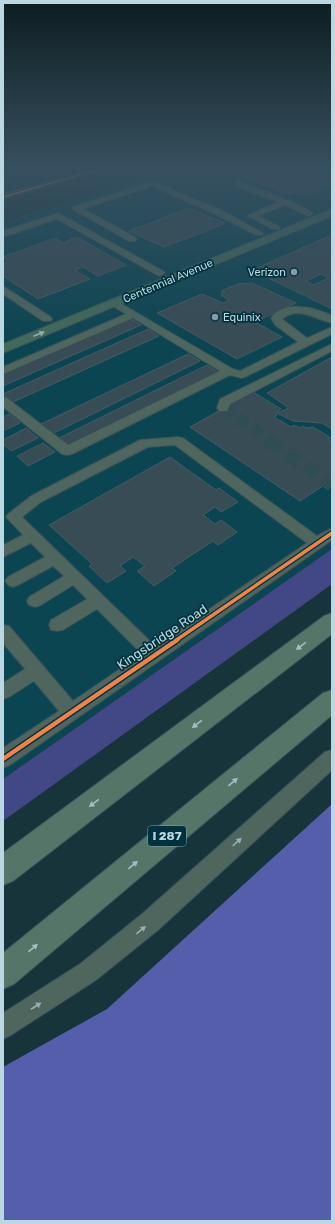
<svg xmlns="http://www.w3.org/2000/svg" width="335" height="1224" viewBox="0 0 335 1224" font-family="Rubik,sans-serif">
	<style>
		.built { fill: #0c4552 }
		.green { fill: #424885 }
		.forest { fill: #555eaa }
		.building { fill: #374c55; stroke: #465b64; fill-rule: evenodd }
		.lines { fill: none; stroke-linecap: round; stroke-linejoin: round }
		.minor-tunnel-far1 { stroke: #304d54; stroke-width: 12; stroke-dasharray: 12 5.5; stroke-linecap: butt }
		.minor-tunnel { stroke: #304d54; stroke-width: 14; stroke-dasharray: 14 8; stroke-linecap: butt }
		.minor-casing { stroke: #385057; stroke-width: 2 }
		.major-casing { stroke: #385057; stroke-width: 2 }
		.highway-casing { stroke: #385057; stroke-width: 2 }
		.minor { fill: #4e665e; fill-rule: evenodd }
		.major { fill: #426a5c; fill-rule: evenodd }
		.highway { fill: #557569; fill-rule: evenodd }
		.cycleway-far2-casing { stroke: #00323e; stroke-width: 3.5 }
		.cycleway-far1-casing { stroke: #00323e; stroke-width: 6 }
		.cycleway-casing { stroke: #00323e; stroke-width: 7 }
		.cycleway-far2 { stroke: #f48246; stroke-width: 2 }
		.cycleway-far1 { stroke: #f48246; stroke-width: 3.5 }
		.cycleway { stroke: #f48246; stroke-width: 4.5 }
		.oneway { fill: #91b2b3 }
		.oneway2 { fill: #a2bfc4 }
		.oneway3 { fill: #95b0b4 }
		.poi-dot { fill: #829fa8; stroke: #00323e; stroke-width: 1.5 }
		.labels { text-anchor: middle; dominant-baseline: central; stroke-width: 3.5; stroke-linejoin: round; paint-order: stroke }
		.far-poi-label { font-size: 11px; fill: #bbd8e2; stroke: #00323e; text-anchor: end }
		.far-street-label { font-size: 11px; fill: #bbd8e2; stroke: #00323e }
		.shield { fill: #00323e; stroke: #83a6b1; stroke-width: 1 }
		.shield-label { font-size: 12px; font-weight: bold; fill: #bbd8e2 }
		.street-label { font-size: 13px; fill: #bbd8e2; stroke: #00323e }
	</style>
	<rect width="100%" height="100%" fill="#18343b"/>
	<polygon class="built" points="175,168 332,168 332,549 3,779 3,222"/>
	<polygon class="green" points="332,549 332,584 3,821 3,779"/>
	<polygon class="forest" points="332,804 332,1221 3,1221 3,1067 107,1009"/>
	<g class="building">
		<polygon points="221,168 319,168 332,172 331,179 332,184 304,196 295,192 289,195"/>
		<polygon points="189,208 224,223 224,224 164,247 129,231"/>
		<path d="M332,235v74l-80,-39zM321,274l8,4 -16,7 -7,-4z"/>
		<polygon points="77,237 126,265 98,276 83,267 75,270 90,279 38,299 3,276 3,264 9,261 3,257 55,238 63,243"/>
		<polygon points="252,283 296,303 255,322 282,337 237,359 157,313 202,294 223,303 229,301 221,295 223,290 238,284"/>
		<polygon points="131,319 141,325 3,386 3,374"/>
		<polygon points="148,329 159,336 13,402 3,394"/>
		<polygon points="188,354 200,361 52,434 41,424"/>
		<polygon points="332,357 332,429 322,423 293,421 277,413 289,408 267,393"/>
		<polygon points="207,365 219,373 71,448 59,438"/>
		<polygon points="253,392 281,409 275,413 277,415 274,417 291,427 294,425 300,428 303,426 306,428 313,427 331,438 328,440 332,442 332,480 300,501 190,427"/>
		<polygon points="9,414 20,423 3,431 3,417"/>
		<polygon points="26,428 38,438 11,451 3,444 3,440"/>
		<polygon points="43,443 55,452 28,466 17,456"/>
		<polygon points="170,457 216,490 219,488 238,502 221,512 215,507 203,515 215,524 221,520 237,532 218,545 213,541 172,568 176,571 154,586 137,571 145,566 133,557 120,566 126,571 107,583 89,566 92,564 49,525"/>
	</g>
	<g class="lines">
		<polyline class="minor-tunnel-far1" points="223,408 272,442"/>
		<polyline class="minor-tunnel" points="270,441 332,485"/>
		<g class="minor-casing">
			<g id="minor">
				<polygon points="96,168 107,168 106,170 3,199 3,194"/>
				<polygon points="152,181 223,211 263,233 262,235 256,235 217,215 152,186 83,209 135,237 137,239 135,241 129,241 72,209 73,207"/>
				<polygon points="235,182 241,182 288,200 313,213 309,216 306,215 285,205 258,216 280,227 279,229 273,229 247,216 278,202 235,186"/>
				<polygon points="58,213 163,271 165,273 160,276 157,275 57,219 3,237 3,231"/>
				<polygon points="3,286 51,317 52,319 51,321 43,321 3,294"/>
				<path d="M115,300l118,69 7,2 58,-29 -23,-17 -4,-7c14,-18 40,-11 58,-4l3,2v7c-18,-4 -32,-17 -50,-4l25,19 25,-11v7l-87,43 -4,1 -11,-3 -158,79 -5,1 -5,-1 -59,-47v-10l4,1 61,47 152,-74 -87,-53 -130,56v-7l123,-53 -15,-9 -1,-2z"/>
				<polygon points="332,344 332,351 230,404 227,411 219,411 217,408 220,399"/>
				<path d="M178,437l5,1 134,98 15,-8v12l-322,225 -7,3v-20l56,-37 -25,-30 -25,16 -6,2v-16l22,-14 -22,-26v-18l6,1 64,75 69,-47 -45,-45 -34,21 -6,1 -6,-1 -2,-5 2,-5 36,-21 -14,-14 -32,20 -6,2 -6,-2 -2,-4 2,-4 35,-21 -11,-10 -35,19 -5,2 -5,-2 -3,-4 3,-4 37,-20 -14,-14 -28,14v-12l20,-10 -17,-18 2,-3 23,-18 109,-56zM175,445l132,98 -152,103 -133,-129 19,-15 107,-55z"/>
				<polygon points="332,750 332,770 158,930 96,980 11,1035 3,1039 3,1013 80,964 142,914 325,752"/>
			</g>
		</g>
		<g class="major-casing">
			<polygon id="major" points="332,209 332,216 3,353 3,344"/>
		</g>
		<g class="highway-casing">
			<g id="highway">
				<polygon points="332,613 332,634 13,881 3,885 3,853 324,616"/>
				<polygon points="332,690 332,715 14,984 3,989 3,953 323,693"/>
			</g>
		</g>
		<use href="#minor" class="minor"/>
		<use href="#major" class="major"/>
		<use href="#highway" class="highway"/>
		<g class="cycleway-far2-casing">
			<polyline id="cycleway-far2" points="3,197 103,168"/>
		</g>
		<g class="cycleway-far1-casing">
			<polyline id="cycleway-far1" points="175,641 332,533"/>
		</g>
		<g class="cycleway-casing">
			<polyline id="cycleway" points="3,759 177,640"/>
		</g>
		<use href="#cycleway-far2" class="cycleway-far2"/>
		<use href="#cycleway-far1" class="cycleway-far1"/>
		<use href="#cycleway" class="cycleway"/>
	</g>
	<defs><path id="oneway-solid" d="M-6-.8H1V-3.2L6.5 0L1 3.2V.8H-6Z"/></defs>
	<use class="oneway" href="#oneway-solid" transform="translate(39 334) rotate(-23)"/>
	<g class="oneway2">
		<use href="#oneway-solid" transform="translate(301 646) rotate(143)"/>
		<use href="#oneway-solid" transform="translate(197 724) rotate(143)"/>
		<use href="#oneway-solid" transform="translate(233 782) rotate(-40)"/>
		<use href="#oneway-solid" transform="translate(94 803) rotate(143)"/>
		<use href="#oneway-solid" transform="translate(133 865) rotate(-40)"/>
		<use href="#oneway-solid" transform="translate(33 948) rotate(-40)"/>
	</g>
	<g class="oneway3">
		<use href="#oneway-solid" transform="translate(237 842) rotate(-42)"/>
		<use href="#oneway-solid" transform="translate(141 930) rotate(-39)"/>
		<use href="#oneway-solid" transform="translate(36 1006) rotate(-33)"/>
	</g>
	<linearGradient id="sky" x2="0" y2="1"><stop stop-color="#0d1d20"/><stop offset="0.5" stop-color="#375060"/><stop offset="1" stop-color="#375060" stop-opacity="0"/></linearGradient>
	<rect width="335" height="339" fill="url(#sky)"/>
	<g class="poi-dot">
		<circle cx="294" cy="272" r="4"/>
		<circle cx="215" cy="317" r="4"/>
	</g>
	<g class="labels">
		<g class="far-poi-label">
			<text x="286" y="272">Verizon</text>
			<text x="223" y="317" text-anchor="start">Equinix</text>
		</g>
		<g class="far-street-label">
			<text transform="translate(168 281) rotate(-23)">Centennial Avenue</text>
		</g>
		<rect class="shield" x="148" y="826" width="38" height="20" rx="3"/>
		<g class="shield-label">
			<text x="167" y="836">I 287</text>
		</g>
		<g class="street-label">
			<text transform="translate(162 637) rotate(-34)">Kingsbridge Road</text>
		</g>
	</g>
	<rect width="335" height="1224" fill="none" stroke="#bbd8e2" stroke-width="8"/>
</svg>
